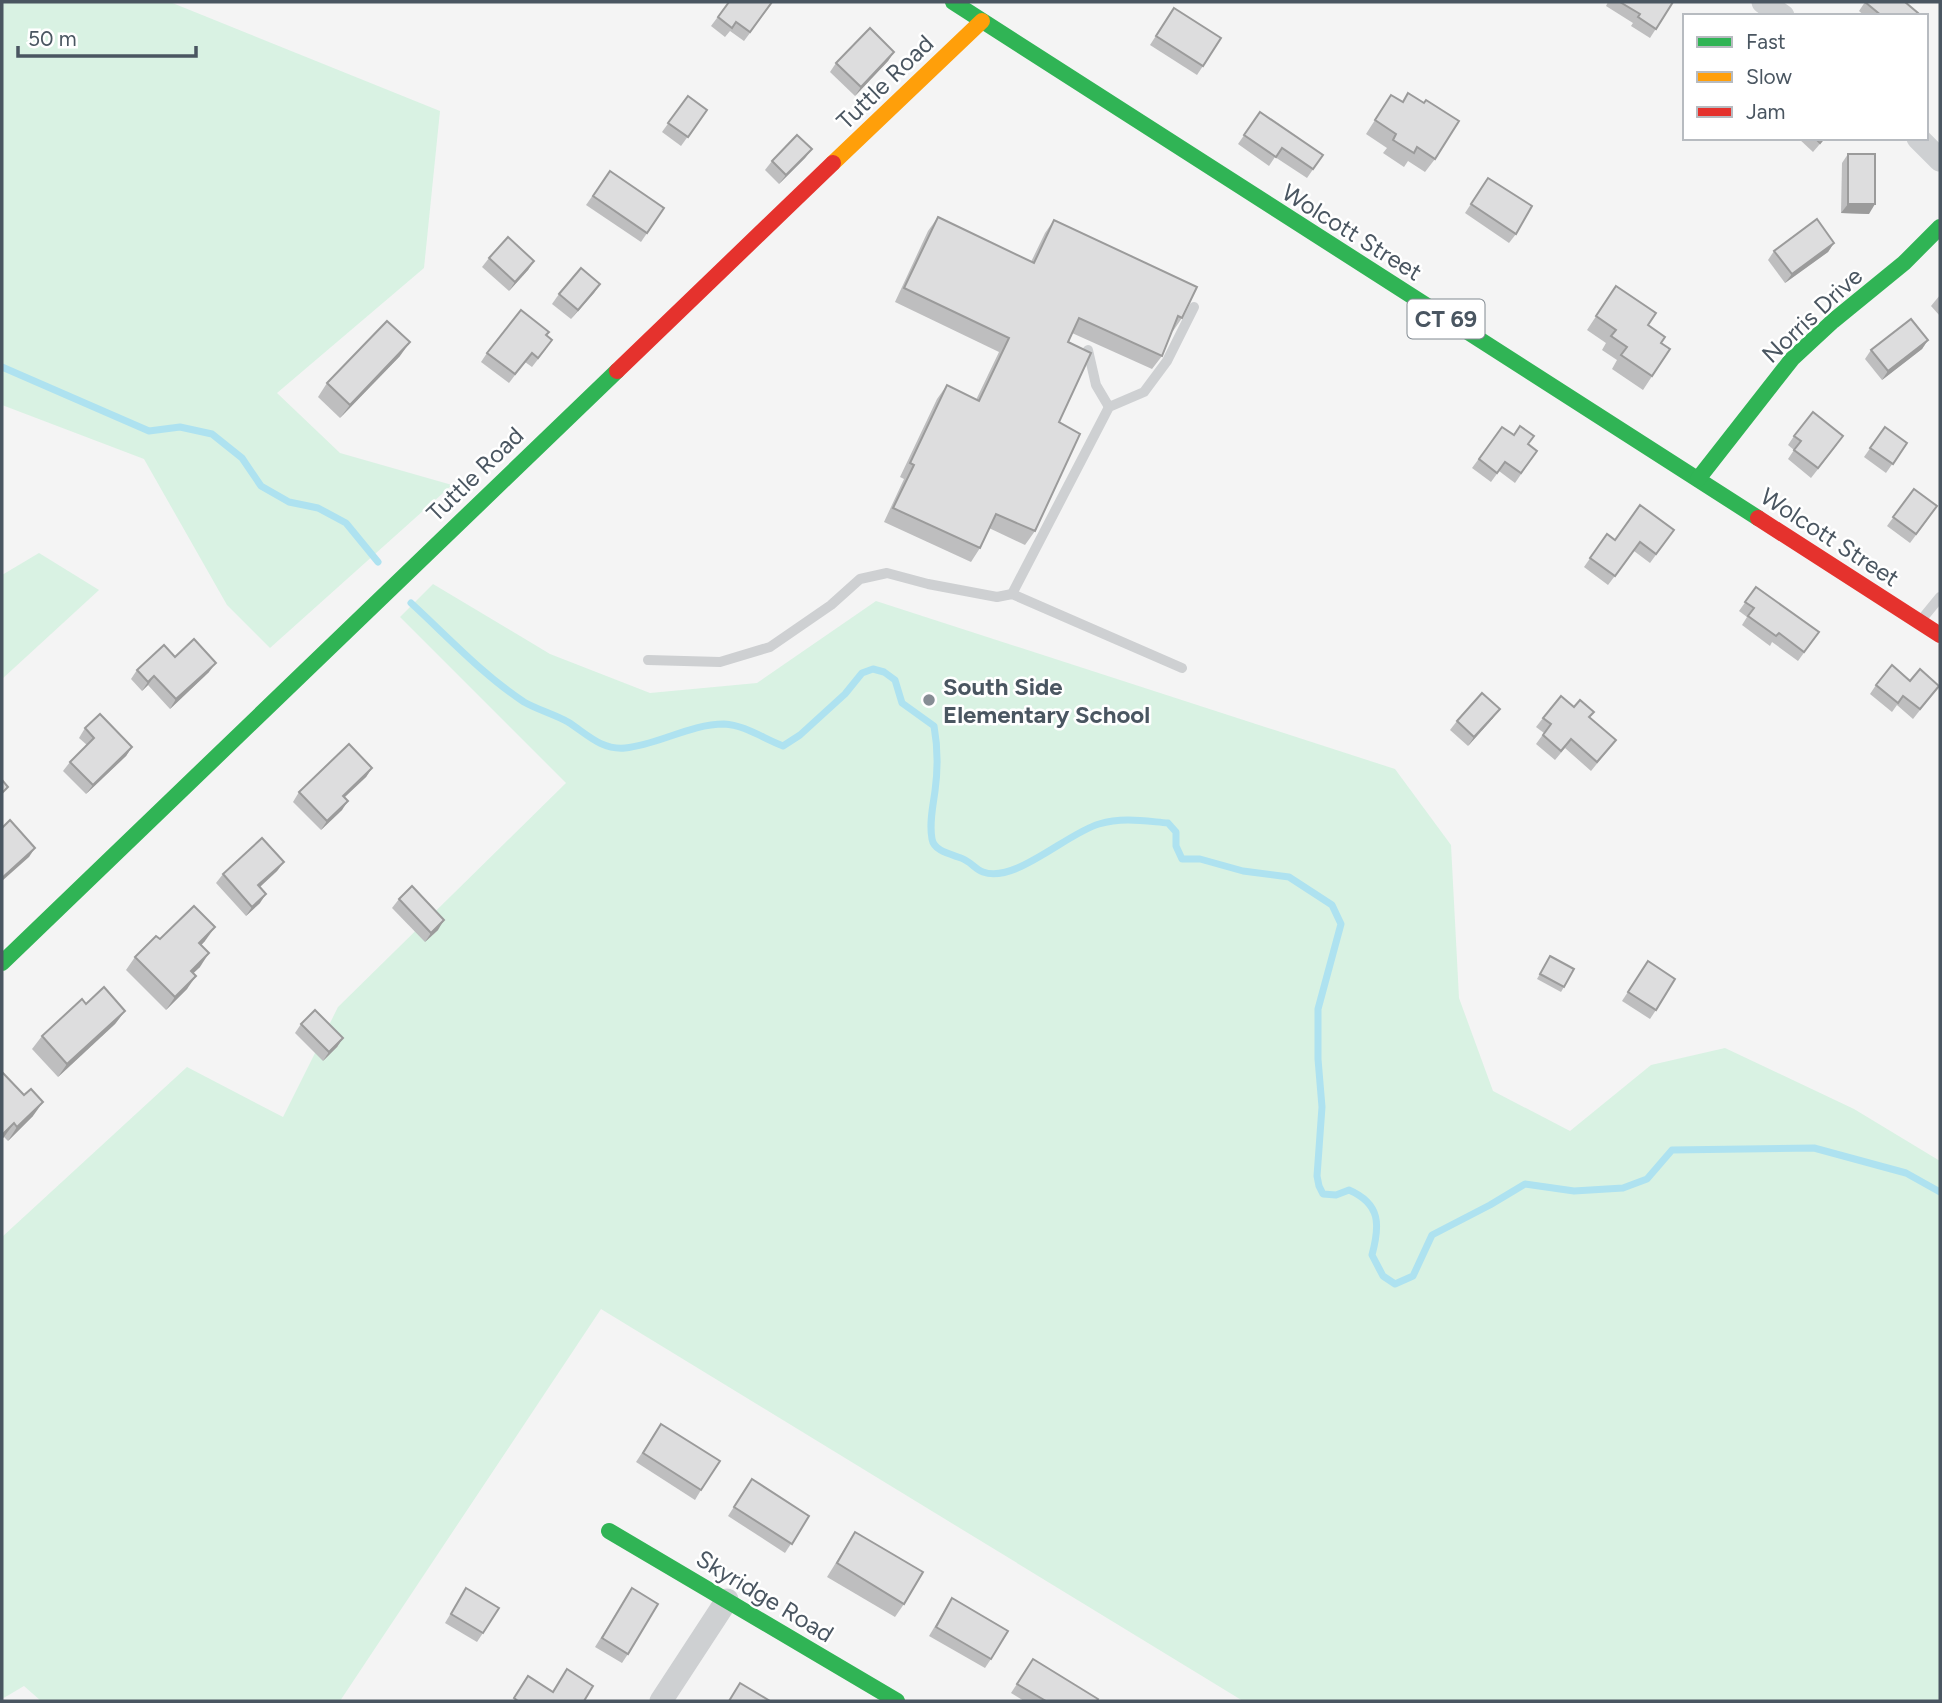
<svg xmlns="http://www.w3.org/2000/svg" width="1942" height="1703" viewBox="0 0 1942 1703" font-family="Figtree,sans-serif">
	<style>
		.green { fill: #d9f2e3 }
		.lines { fill: none; stroke-linecap: round; stroke-linejoin: round }
		.stream { stroke: #aee2f0; stroke-width: 7 }
		.lane { stroke: #ced0d2; stroke-width: 10 }
		.street { stroke: #ced0d2; stroke-width: 23 }
		.fast { stroke: #30b455; stroke-width: 16 }
		.slow { stroke: #ff9f0a; stroke-width: 16 }
		.jam { stroke: #e5322d; stroke-width: 16 }
		.wall { fill: #bebebf }
		.shaded-wall { fill: #9b9b9b }
		.building { fill: #ddddde; stroke: #9b9b9b; stroke-width: 2 }
		.poi-dot { fill: #868d94; stroke: #fff; stroke-width: 2.5 }
		.labels { text-anchor: middle; dominant-baseline: central; stroke-width: 5; stroke-linejoin: round; paint-order: stroke }
		.shield { fill: #fff; stroke: #808990; stroke-width: 2 }
		.shield-label { font-size: 23px; font-weight: bold; fill: #4a5661 }
		.street-label { font-size: 24px; fill: #4a5661; stroke: #fff }
		.poi-label { font-size: 24px; font-weight: bold; fill: #4a5661; stroke: #fff; text-anchor: start }
	</style>
	<rect width="100%" height="100%" fill="#f4f4f4"/>
	<g class="green">
		<polygon points="2,2 170,2 440,111 424,268 277,393 340,453 452,485 270,648 227,605 144,459 2,405"/>
		<polygon points="39,553 99,590 2,679 2,575"/>
		<polygon points="433,584 550,654 650,693 757,683 876,601 1395,769 1451,845 1459,998 1493,1091 1570,1131 1651,1065 1725,1048 1854,1109 1940,1161 1940,1701 1243,1701 601,1309 340,1701 41,1701 24,1686 2,1699 2,1237 187,1067 283,1117 338,1007 566,783 400,617"/>
	</g>
	<g class="lines">
		<g class="stream">
			<polyline points="2,367 149,431 180,427 212,434 242,458 261,486 289,502 318,508 346,523 378,562"/>
			<path d="M411,603c37,34 72,72 113,99 14,8 30,12 44,20 19,12 33,28 57,26 33,-3 65,-24 99,-24 21,1 40,15 59,22l17,-11 45,-41 17,-21 11,-4 11,3 11,8 7,23 32,23c4,22 4,43 1,65 -2,15 -6,32 -3,48 2,12 18,15 29,19 9,3 14,11 22,14 32,12 84,-39 116,-48 24,-7 45,-3 69,-1l8,9v14l6,13h18l43,12 46,6 43,28 9,19 -23,85v50l4,48 -5,69 2,10 4,8 13,1 13,-5c32,14 31,35 23,65l11,21 12,8 18,-8 19,-41 58,-30 35,-21 49,7 49,-3 24,-9 25,-29 142,-2 92,25 34,19"/>
		</g>
		<g class="lane">
			<polyline points="1088,350 1096,385 1109,407"/>
			<polyline points="1012,594 1109,407 1144,392 1167,361 1194,307"/>
			<polyline points="1922,619 1940,597"/>
			<polyline points="648,660 720,662 770,647 831,605 860,579 887,573 928,584 997,597 1012,594 1182,668"/>
		</g>
		<g class="street">
			<polyline points="1763,2 1783,16"/>
			<polyline points="1918,138 1940,160"/>
			<polyline points="661,1701 727,1600"/>
		</g>
		<g class="fast">
			<polyline points="953,2 1758,518"/>
			<polyline points="1698,479 1792,359 1833,321 1904,263 1940,227"/>
			<polyline points="2,963 617,371"/>
			<polyline points="609,1531 897,1701"/>
		</g>
		<polyline class="slow" points="833,163 982,21"/>
		<g class="jam">
			<polyline points="617,371 833,163"/>
			<polyline points="1758,518 1940,635"/>
		</g>
	</g>
	<g class="wall">
		<polygon points="729,2 773,2 744,41 730,31 725,37 711,26"/>
		<polygon points="1608,2 1673,2 1650,38 1631,26 1633,23 1606,6"/>
		<polygon points="1865,2 1916,16 1865,16 1859,11"/>
		<polygon points="1168,17 1203,66 1197,75 1150,45"/>
		<polygon points="894,52 888,61 855,96 830,72 836,63"/>
		<polygon points="1408,93 1435,159 1425,172 1408,161 1404,167 1383,153 1387,148 1366,134 1391,95 1402,102"/>
		<polygon points="688,96 707,110 681,146 662,132"/>
		<polygon points="1260,112 1323,155 1307,178 1275,157 1269,166 1238,144"/>
		<polygon points="1798,138 1825,138 1813,152"/>
		<polygon points="812,149 805,158 779,184 765,170 772,161"/>
		<polygon points="1848,154 1869,214 1841,213 1842,163"/>
		<polygon points="610,171 664,208 641,242 586,205"/>
		<polygon points="1488,178 1516,234 1509,243 1465,213"/>
		<polygon points="938,217 1031,262 1045,233 1054,220 1182,318 1173,331 1172,331 1162,356 1152,369 1072,333 1068,342 1059,422 1035,531 1025,545 989,528 980,548 971,562 884,522 904,479 900,477 937,399 947,385 976,400 999,352 895,302 928,231"/>
		<polygon points="1834,243 1828,252 1785,283 1768,260 1774,251"/>
		<polygon points="489,258 534,261 528,270 509,291 482,267"/>
		<polygon points="600,284 571,319 552,304 559,294"/>
		<polygon points="1616,286 1648,325 1661,343 1670,349 1643,390 1612,369 1617,360 1602,350 1606,343 1587,330"/>
		<polygon points="1940,295 1940,316 1931,306"/>
		<polygon points="546,335 546,349 532,367 525,362 509,383 481,362 487,353"/>
		<polygon points="1928,340 1922,349 1882,380 1865,359 1871,350"/>
		<polygon points="400,356 340,418 318,397 327,383"/>
		<polygon points="1502,427 1537,451 1515,483 1499,471 1491,482 1472,468"/>
		<polygon points="1885,427 1907,443 1886,473 1864,457"/>
		<polygon points="1794,436 1837,445 1811,478 1788,459 1794,450 1788,445"/>
		<polygon points="1914,489 1931,515 1910,543 1887,526"/>
		<polygon points="1674,530 1650,563 1634,551 1608,585 1584,567 1607,534 1615,540"/>
		<polygon points="1756,587 1819,632 1798,661 1772,642 1770,646 1742,625 1747,617 1739,611"/>
		<polygon points="175,657 209,672 170,709 148,685 142,691 131,679 137,670"/>
		<polygon points="1910,681 1939,686 1913,719 1897,705 1892,712 1870,694 1876,685"/>
		<polygon points="1574,707 1594,712 1589,718 1609,749 1591,771 1565,748 1555,760 1536,744 1544,733 1536,727 1543,718"/>
		<polygon points="1493,718 1468,746 1450,730 1457,721"/>
		<polygon points="85,728 132,747 126,756 86,794 63,771 70,762 87,745 79,738"/>
		<polygon points="372,768 366,777 344,798 342,810 321,830 293,802 299,792"/>
		<polygon points="284,862 277,871 260,887 260,903 246,916 216,883 223,874"/>
		<polygon points="399,899 438,930 425,942 392,908"/>
		<polygon points="160,939 205,941 201,945 200,967 193,973 187,989 166,1010 126,970 135,957"/>
		<polygon points="1550,956 1564,987 1561,992 1537,979"/>
		<polygon points="1648,961 1656,1010 1650,1019 1622,1001"/>
		<polygon points="86,1004 125,1011 115,1024 58,1077 32,1049 42,1036"/>
		<polygon points="301,1024 343,1038 337,1047 323,1061 295,1033"/>
		<polygon points="2,1072 33,1116 8,1141 4,1137 2,1139"/>
		<polygon points="655,1433 701,1490 695,1500 636,1462"/>
		<polygon points="752,1479 809,1516 785,1553 728,1516"/>
		<polygon points="855,1532 904,1604 895,1617 827,1577"/>
		<polygon points="466,1588 483,1633 477,1642 445,1623"/>
		<polygon points="632,1588 628,1654 622,1663 595,1647"/>
		<polygon points="952,1598 991,1659 985,1668 929,1636"/>
		<polygon points="1033,1659 1097,1701 1024,1701 1011,1693"/>
	</g>
	<g class="shaded-wall">
		<polygon points="894,52 888,61 855,96 861,87"/>
		<polygon points="812,149 805,158 779,184 786,175"/>
		<polygon points="1848,204 1875,204 1869,214 1841,213"/>
		<polygon points="1834,243 1828,252 1785,283 1792,274"/>
		<polygon points="534,261 528,270 509,291 515,282"/>
		<polygon points="600,284 594,293 571,319 578,310"/>
		<polygon points="1928,340 1922,349 1882,380 1888,371"/>
		<polygon points="410,342 400,356 340,418 350,405"/>
		<polygon points="216,663 209,672 170,709 176,699"/>
		<polygon points="154,676 148,685 142,691 148,682"/>
		<polygon points="1500,709 1493,718 1468,746 1474,737"/>
		<polygon points="132,747 126,756 86,794 93,785"/>
		<polygon points="372,768 366,777 336,805 343,796"/>
		<polygon points="348,801 342,810 321,830 327,821"/>
		<polygon points="35,848 29,857 2,881 2,878"/>
		<polygon points="284,862 277,871 252,894 258,885"/>
		<polygon points="266,894 260,903 246,916 252,907"/>
		<polygon points="444,920 438,930 425,942 431,933"/>
		<polygon points="215,927 205,941 190,957 199,943"/>
		<polygon points="209,953 200,967 182,984 191,971"/>
		<polygon points="196,976 187,989 166,1010 175,997"/>
		<polygon points="125,1011 115,1024 58,1077 67,1064"/>
		<polygon points="343,1038 337,1047 323,1061 329,1052"/>
		<polygon points="43,1102 33,1116 8,1141 17,1127"/>
		<polygon points="14,1123 4,1137 2,1139 2,1135"/>
	</g>
	<g class="building">
		<polygon points="729,2 772,2 750,32 736,22 732,28 718,17"/>
		<polygon points="1620,2 1673,2 1656,29 1638,17 1640,14"/>
		<polygon points="1865,2 1905,2 1918,13 1916,16 1882,16"/>
		<polygon points="1174,8 1221,38 1203,66 1156,36"/>
		<polygon points="870,28 894,52 861,87 836,63"/>
		<polygon points="1408,93 1424,103 1426,100 1459,121 1435,159 1417,147 1414,153 1393,140 1396,134 1375,120 1391,95 1403,102"/>
		<polygon points="688,96 707,110 688,137 668,123"/>
		<polygon points="1260,112 1323,155 1313,169 1282,148 1276,157 1244,135"/>
		<polygon points="797,135 812,149 786,175 772,161"/>
		<polygon points="1815,138 1824,138 1820,143"/>
		<rect x="1848" y="154" width="27" height="50"/>
		<polygon points="610,171 664,208 647,233 593,196"/>
		<polygon points="1488,178 1532,206 1516,234 1471,204"/>
		<polygon points="938,217 1034,263 1054,220 1197,287 1182,318 1178,316 1162,356 1079,318 1068,342 1091,353 1059,422 1080,434 1035,531 996,514 980,548 893,508 914,465 910,463 947,385 979,401 1009,338 904,288"/>
		<polygon points="1817,219 1834,243 1792,274 1774,251"/>
		<polygon points="508,237 534,261 515,282 489,258"/>
		<polygon points="581,268 600,284 578,310 559,294"/>
		<polygon points="1616,286 1656,313 1648,325 1665,337 1661,343 1670,349 1652,376 1621,355 1627,347 1611,336 1616,330 1596,316"/>
		<polygon points="521,310 549,332 546,335 552,340 538,358 532,353 515,374 487,353"/>
		<polygon points="1911,319 1928,340 1888,371 1871,350"/>
		<polygon points="387,321 410,342 350,405 327,383"/>
		<polygon points="1813,412 1843,436 1818,468 1794,450 1801,441 1794,436"/>
		<polygon points="1520,426 1534,436 1528,444 1537,451 1521,473 1505,462 1497,473 1479,459 1502,427 1514,435"/>
		<polygon points="1885,427 1907,443 1893,464 1870,448"/>
		<polygon points="1914,489 1937,506 1916,534 1893,517"/>
		<polygon points="1640,505 1674,530 1656,554 1640,542 1615,576 1590,558 1607,534 1615,540"/>
		<polygon points="1756,587 1819,632 1804,652 1779,633 1776,636 1748,616 1754,608 1745,602"/>
		<polygon points="194,639 216,663 176,699 154,676 148,682 137,670 164,645 175,657"/>
		<polygon points="1892,665 1910,681 1920,669 1939,686 1920,709 1903,696 1898,703 1876,685"/>
		<polygon points="1482,693 1500,709 1474,737 1457,721"/>
		<polygon points="1561,696 1574,707 1580,700 1594,712 1589,717 1616,740 1597,762 1571,739 1561,751 1543,735 1551,724 1543,718"/>
		<polygon points="100,714 132,747 93,785 70,762 94,738 85,728"/>
		<polygon points="349,744 372,768 343,796 348,801 327,821 299,792"/>
		<polygon points="2,780 8,787 2,793"/>
		<polygon points="10,820 35,848 2,878 2,828"/>
		<polygon points="262,838 284,862 258,885 266,894 252,907 223,874"/>
		<polygon points="412,886 444,920 431,933 399,899"/>
		<polygon points="194,906 215,927 199,943 209,953 191,971 196,976 175,997 135,957 156,936 160,939"/>
		<polygon points="1550,956 1574,969 1564,987 1540,974"/>
		<polygon points="1648,961 1675,979 1656,1010 1628,992"/>
		<polygon points="104,987 125,1011 67,1064 42,1036 82,999 86,1004"/>
		<polygon points="315,1010 343,1038 329,1052 301,1024"/>
		<polygon points="2,1072 24,1095 31,1089 43,1102 17,1127 14,1123 2,1135"/>
		<polygon points="661,1424 720,1461 701,1490 643,1453"/>
		<polygon points="752,1479 809,1516 792,1544 734,1507"/>
		<polygon points="855,1532 923,1572 904,1604 837,1563"/>
		<polygon points="466,1588 499,1608 483,1633 451,1614"/>
		<polygon points="632,1588 658,1604 628,1654 602,1638"/>
		<polygon points="952,1598 1008,1631 991,1659 936,1627"/>
		<polygon points="1033,1659 1098,1699 1097,1701 1046,1701 1017,1684"/>
		<polygon points="567,1669 593,1686 584,1701 518,1701 514,1698 528,1676 553,1692"/>
		<polygon points="740,1683 770,1701 729,1701"/>
	</g>
	<circle class="poi-dot" cx="929" cy="700" r="7"/>
	<g class="labels">
		<rect class="shield" x="1407.5" y="299.5" width="77" height="39" rx="5"/>
		<g class="shield-label">
			<text x="1446" y="319">CT 69</text>
		</g>
		<g class="street-label">
			<text transform="translate(885 82) rotate(-44)">Tuttle Road</text>
			<text transform="translate(1352 232) rotate(32)">Wolcott Street</text>
			<text transform="translate(1812 315) rotate(-43)">Norris Drive</text>
			<text transform="translate(475 474) rotate(-44)">Tuttle Road</text>
			<text transform="translate(1830 537) rotate(33)">Wolcott Street</text>
			<text transform="translate(765 1596) rotate(31)">Skyridge Road</text>
		</g>
		<g class="poi-label">
			<text x="943" y="686">South Side<tspan x="943" dy="28">Elementary School</tspan></text>
		</g>
	</g>
	<rect width="1942" height="1703" fill="none" stroke="#4a5661" stroke-width="7"/>
	<rect x="1683" y="14" width="245" height="126" fill="#ffffff" stroke="#b7bbc0" stroke-width="2"/>
	<rect x="1697" y="37" width="35" height="10" fill="#30b455" stroke="#b7bbc0" stroke-width="2"/>
	<text x="1746" y="49" font-size="21" fill="#4a5661">Fast</text>
	<rect x="1697" y="72" width="35" height="10" fill="#ff9f0a" stroke="#b7bbc0" stroke-width="2"/>
	<text x="1746" y="84" font-size="21" fill="#4a5661">Slow</text>
	<rect x="1697" y="107" width="35" height="10" fill="#e5322d" stroke="#b7bbc0" stroke-width="2"/>
	<text x="1746" y="119" font-size="21" fill="#4a5661">Jam</text>
	<path d="M18 46v10h178v-10" fill="none" stroke="#4a5661" stroke-width="3.5"/>
	<text x="28" y="46" font-size="21" fill="#4a5661" stroke="#ffffff" stroke-width="5" paint-order="stroke">50 m</text>
</svg>
